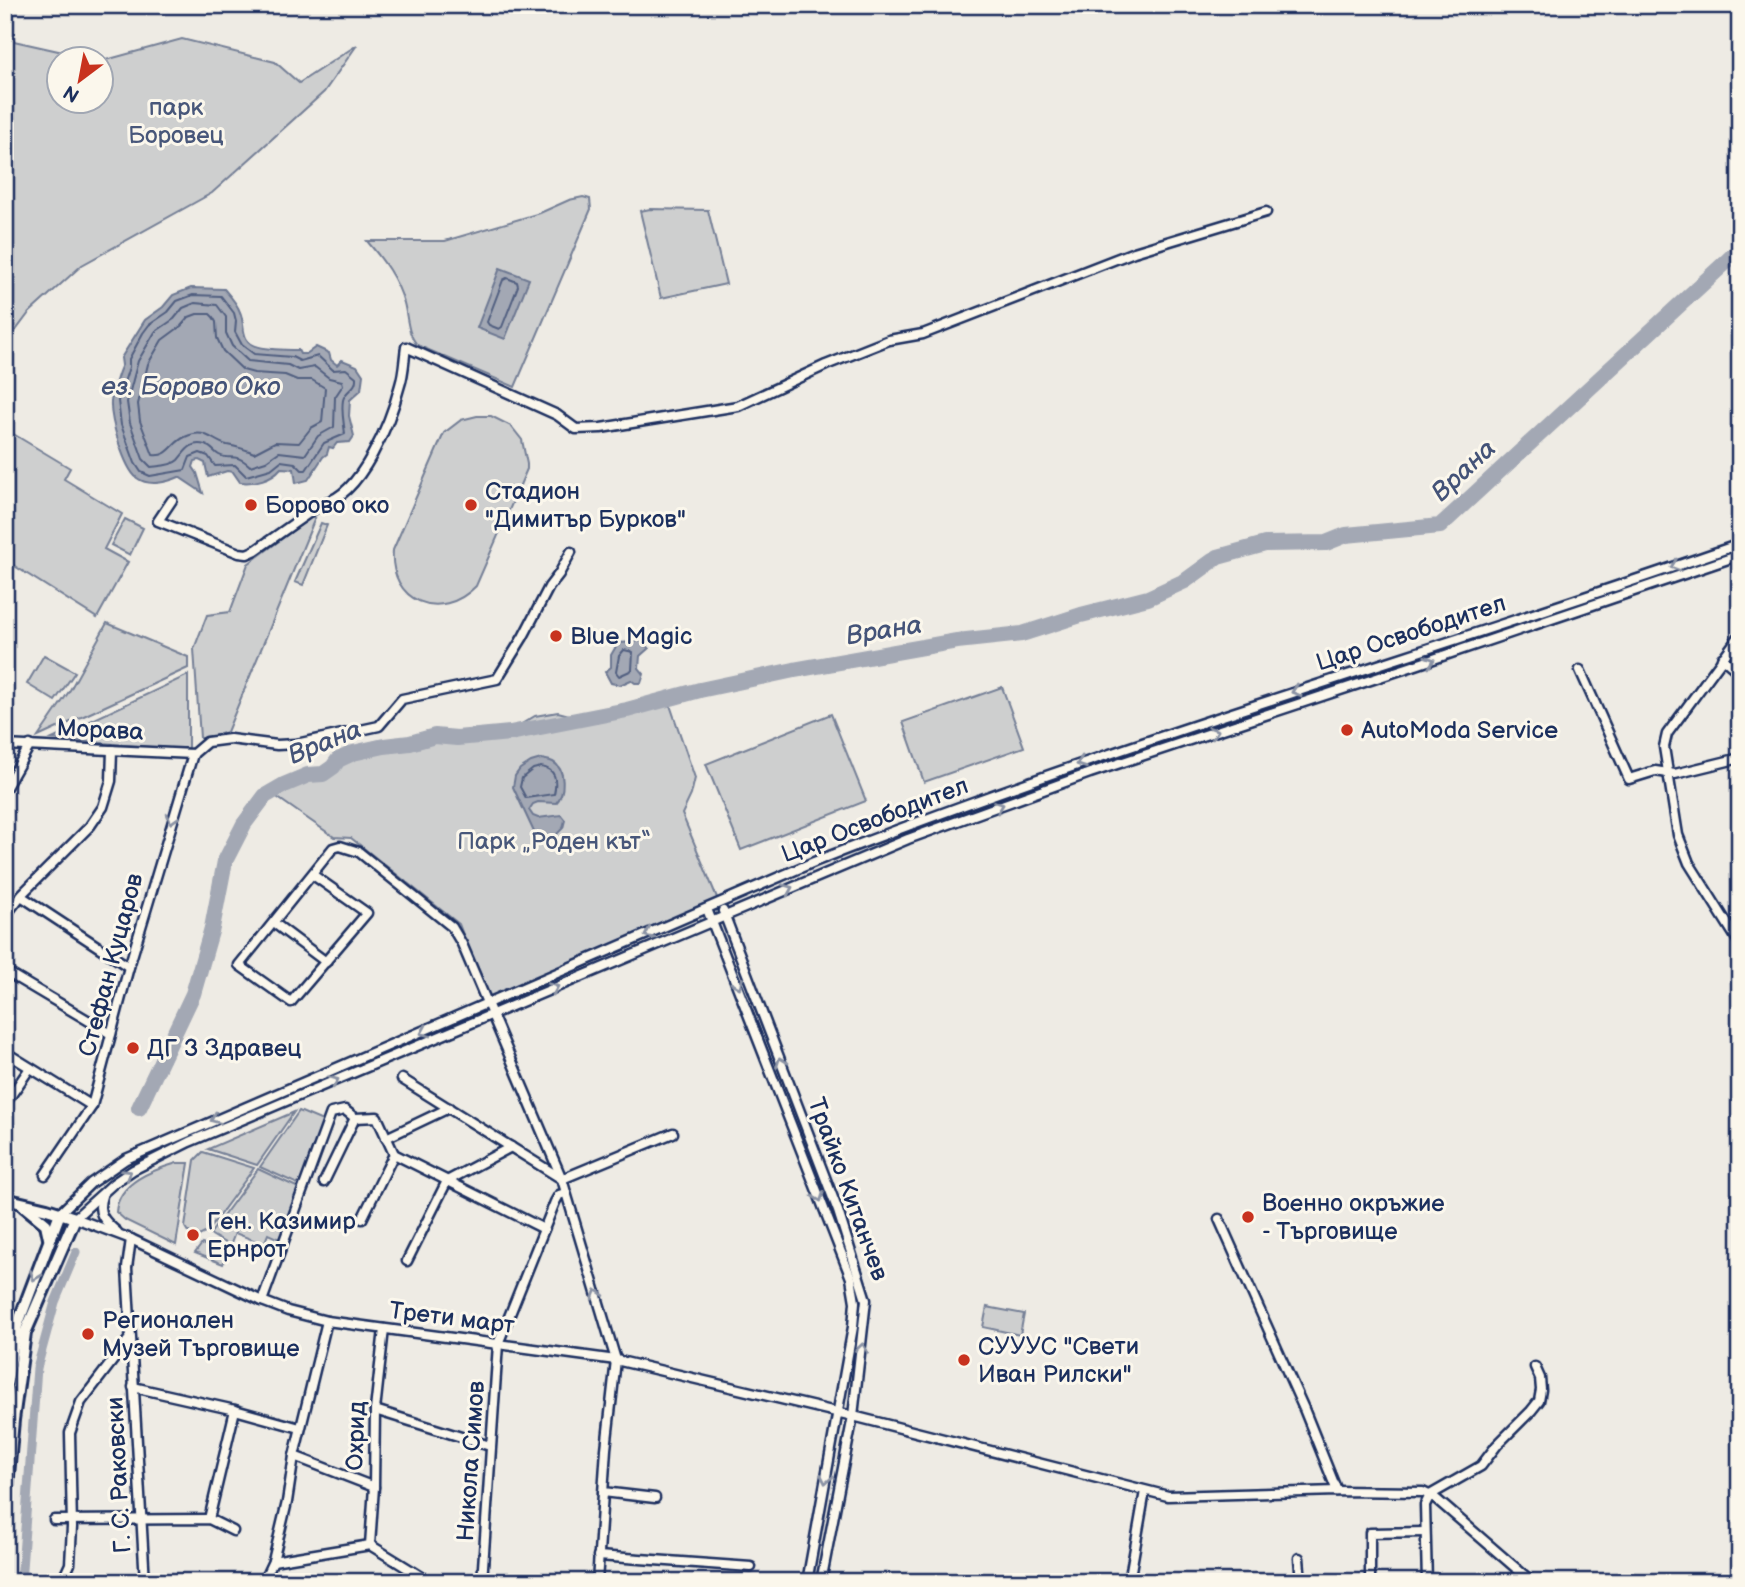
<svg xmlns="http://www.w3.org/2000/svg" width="1745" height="1587" viewBox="0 0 1745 1587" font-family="'Balsamiq Sans',sans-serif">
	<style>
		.green { fill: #cecfcf; stroke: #747f96; stroke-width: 2 }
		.water { fill: #a3a8b4; stroke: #6d7892; stroke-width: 2 }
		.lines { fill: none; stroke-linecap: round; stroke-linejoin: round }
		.shore { stroke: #515f80; stroke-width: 2 }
		.canal { stroke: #a3a8b4; stroke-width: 9 }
		.river { stroke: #a3a8b4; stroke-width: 16 }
		.minor-casing { stroke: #1b2f5e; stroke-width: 13 }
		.major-casing { stroke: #1b2f5e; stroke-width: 16 }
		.minor { stroke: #fbf7ec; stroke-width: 8 }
		.major { stroke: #fbf7ec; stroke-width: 10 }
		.oneway { stroke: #8b93a5 }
		.poi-dot { fill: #c8321e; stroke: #fbf7ec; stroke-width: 2.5 }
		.labels { text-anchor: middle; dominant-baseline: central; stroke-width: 6; stroke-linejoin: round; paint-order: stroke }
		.park-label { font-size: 24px; fill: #48577a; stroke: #fbf7ec }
		.poi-label { font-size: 24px; fill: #1b2f5e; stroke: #fbf7ec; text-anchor: start }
		.street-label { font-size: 24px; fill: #1b2f5e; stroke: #fbf7ec }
		.water-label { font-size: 26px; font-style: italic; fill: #445378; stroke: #fbf7ec }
	</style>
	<rect width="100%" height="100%" fill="#eeebe4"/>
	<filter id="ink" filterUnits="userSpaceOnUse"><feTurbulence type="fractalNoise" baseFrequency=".0143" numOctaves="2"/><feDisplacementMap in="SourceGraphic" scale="14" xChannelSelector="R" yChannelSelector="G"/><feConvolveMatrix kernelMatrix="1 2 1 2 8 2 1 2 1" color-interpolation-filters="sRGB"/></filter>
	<g filter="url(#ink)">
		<g class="green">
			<polygon points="5,39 94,59 60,60 60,102 102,102 102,61 182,39 275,62 299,83 357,45 324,92 212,193 82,265 29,313 5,345"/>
			<path d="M583,197l7,2 1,10 -76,178 -98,-42c-10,-12 -9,-27 -13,-42 -7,-25 -21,-43 -37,-62h78l95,-28 29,-13z"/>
			<polygon points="650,209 708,210 726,284 661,298 640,211"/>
			<path d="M477,416h14l20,10 11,14 5,24v5l-51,117c-36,37 -87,16 -83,-36l51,-117 17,-13z"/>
			<polygon points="5,429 70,468 64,479 122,514 104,549 128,562 97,618 5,560"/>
			<polygon points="310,518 315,518 227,732 208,738 200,738 194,649 207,615 230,612 248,564"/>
			<polygon points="125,519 143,528 130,555 111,545"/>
			<polygon points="321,523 327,525 303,585 295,582"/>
			<polygon points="107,623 188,657 188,668 38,737 70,690"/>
			<polygon points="44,655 75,672 55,701 27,684"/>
			<polygon points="188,675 188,750 52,739"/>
			<polygon points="1002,687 1024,747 924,782 903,722"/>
			<polygon points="669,702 695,778 691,795 682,814 718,900 488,1001 459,924 351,838 334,837 271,793 359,754 392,744 437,739 477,741 518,726 535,716 558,712 577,717"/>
			<polygon points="831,714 866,801 741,850 706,764"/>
			<polygon points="299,1111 325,1122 302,1186 260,1167"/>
			<polygon points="294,1112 257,1165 208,1149"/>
			<polygon points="203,1152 254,1168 207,1232 199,1236 188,1232 185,1227 195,1160"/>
			<path d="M177,1163h12l-13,82 -51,-25 -9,-8c2,-30 37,-42 61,-49z"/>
			<polygon points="258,1169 301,1189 279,1239 268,1234 264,1244 235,1233 230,1246 210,1234"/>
			<polygon points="202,1244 227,1253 223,1264 195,1253"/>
			<polygon points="987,1307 1024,1314 1020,1335 983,1327"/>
		</g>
		<g class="water">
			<polygon points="500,268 529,279 505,339 477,328"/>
			<path d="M191,288l33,1c6,7 13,14 16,23 6,13 -1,31 19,35 12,3 27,3 39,3l2,4h6l10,-7 13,6 2,7 6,5 5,-5 15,6 6,9 -2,15 -11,10 -1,16 5,20 -4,6 -13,1 -4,5 -4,-1 -2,7 -4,3 -15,23 -12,3 -2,-14 -13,-1c-9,11 -27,16 -41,14l-7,-10 -6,-1 -19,6 -3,-14 -6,-3 -4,1 -2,6 4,6 6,20 -24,-16c-11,5 -30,10 -42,1 -13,-10 -27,-59 -26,-76 1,-8 7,-30 11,-37l-1,-7 24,-38 18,-13 10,-12z"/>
			<polygon points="639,639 649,648 640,656 639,668 644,674 641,683 635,683 631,680 620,685 611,683 605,672 611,667 611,655 618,643 635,642"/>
			<path d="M541,759c4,1 8,1 12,3 13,7 12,32 3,41l-18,-1 -5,2 -4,6 4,6 5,2 23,-3 4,5 -2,8 -10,10h-11l-8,-6 -21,-45 2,-11 5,-7 11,-7z"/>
		</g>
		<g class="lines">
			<g class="shore">
				<polygon points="507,278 517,282 518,286 502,327 499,329 489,325 487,322 503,280"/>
				<path d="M193,295l28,1 13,17 2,8 -1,11 7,13 12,9 38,3 8,4 18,-5 15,14 13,-1 10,8c1,12 -10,12 -13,23 -2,12 1,23 2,34l-21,9 -18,27h-4l-7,-7 -14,-2 -10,8 -25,7 -11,-11 -20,1 -7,-10 -8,-3 -10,4 -5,13 -35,6 -9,-4 -6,-9 -14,-38 -3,-24 11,-34v-8l14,-26 6,-8 19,-13 9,-11z"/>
				<path d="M195,303l22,2 9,12v16l6,13 16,15 40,4 10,5 17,-3 14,11 13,3 1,4 -8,12 -1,30 -16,9 -13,19 -26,-3 -13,9 -16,5c-16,-15 -21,-5 -31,-11 -5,-3 -7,-8 -14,-10 -15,-4 -19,6 -27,15 -6,6 -19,6 -27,7l-8,-8 -13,-36 -3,-21 11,-41 17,-29 19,-13 9,-11z"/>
				<path d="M197,314h13l3,3 3,5 1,16 6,13 20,19 11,3 31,2 12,5h15l13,8 -3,34 -11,6 -12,15 -24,-1 -21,11c-9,-4 -16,-6 -27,-8 -16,-4 -21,-18 -42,-8 -14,6 -15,20 -32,18l-13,-34 -2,-17 10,-40 14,-24 19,-14 8,-9z"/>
				<polygon points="624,650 633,652 632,670 619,676 616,672 619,656"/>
				<path d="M541,767c15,2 16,13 13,27l-28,4 -6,-11 2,-9 11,-9z"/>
			</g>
			<polyline class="canal" points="21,1582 37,1368 55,1302 76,1252"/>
			<polyline class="river" points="139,1108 193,994 212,928 225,861 244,824 265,796 284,785 308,775 323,774 333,767 338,760 353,753 384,746 410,743 435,736 457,738 510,733 627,710 700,690 794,670 957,641 1022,634 1081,615 1148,598 1185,581 1218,557 1265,544 1326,543 1346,535 1440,526 1740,249"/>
			<g class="minor-casing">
				<g id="minor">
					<path d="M172,500l-14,21 81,32 8,1 9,-4 67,-47c38,-7 68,-83 77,-118 4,-12 4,-25 6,-38l151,68 19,14 25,-1 137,-22 88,-41 63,-25 34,-6 211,-82 132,-40"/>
					<polyline points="1740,635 1667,734 1664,747 1678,835 1689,863 1740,944"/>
					<polyline points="1722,658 1740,673"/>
					<polyline points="1580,670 1629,779 1655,771 1675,774 1740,758"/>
					<polyline points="5,745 193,754"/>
					<polyline points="193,754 207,742 230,739 277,745 296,744 379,726 402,699 497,679 523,637 549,587 559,574 571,552"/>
					<polyline points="5,789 30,745"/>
					<polyline points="313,875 367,913 291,1002 239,965 333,848 340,846 359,852 452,927 462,944 562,1179 616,1360 606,1449 597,1582"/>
					<polyline points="21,896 129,967"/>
					<polyline points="707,909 851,1278 855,1302 853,1327 807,1582"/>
					<polyline points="723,911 838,1211 866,1300 853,1416 821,1582"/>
					<polyline points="5,916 23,893 90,826 103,807 111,781 112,750"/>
					<polyline points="274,923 326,962"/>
					<polyline points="5,971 111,1034"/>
					<polyline points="5,1052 92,1106"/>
					<polyline points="402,1079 562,1179 673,1133"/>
					<polyline points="5,1104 30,1068"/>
					<polyline points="386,1138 449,1108"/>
					<polyline points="45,1175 92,1106 129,967 193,754"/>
					<polyline points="324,1182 355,1118"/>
					<path d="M102,1196c-6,17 2,25 15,36"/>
					<path d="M60,1213l31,-30 35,-24 688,-297c304,-120 618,-210 926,-318"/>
					<polyline points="362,1219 394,1154"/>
					<polyline points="1219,1219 1304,1409 1337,1491"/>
					<polyline points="131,1239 127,1268 145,1582"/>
					<polyline points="407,1261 447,1181 511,1147"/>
					<polyline points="262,1301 331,1113 345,1110 355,1118 377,1117 394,1154 544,1229"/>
					<polyline points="133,1387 235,1410 300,1428"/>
					<polyline points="375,1410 490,1446"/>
					<polyline points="294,1456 374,1487"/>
					<polyline points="603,1492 655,1498"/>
					<polyline points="209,1519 235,1410"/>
					<polyline points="54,1520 209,1519 233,1531"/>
					<polyline points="370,1545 374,1487 375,1410 384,1329"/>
					<polyline points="598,1556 751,1567"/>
					<polyline points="1299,1558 1301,1582"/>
					<polyline points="273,1561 370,1545 430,1582"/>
					<polyline points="64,1577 70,1564 72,1527 70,1433 81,1402 130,1338"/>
					<polyline points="263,1582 273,1561 287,1502 294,1456 327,1321"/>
					<polyline points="482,1582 498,1344 555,1202 559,1195 565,1193"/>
					<polyline points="1129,1582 1145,1491"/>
					<polyline points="1370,1582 1370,1533 1425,1532"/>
					<polyline points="1427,1582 1425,1505 1430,1495 1481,1466 1497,1445 1531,1411 1539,1401 1541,1390 1540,1378 1535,1367"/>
					<polyline points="1532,1582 1435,1498 1423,1492 1337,1491 1168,1496 853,1416 616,1360 327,1321 288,1311 262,1301 131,1239 75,1218 114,1183 133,1170 189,1142 908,839 1090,773 1413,666 1740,555"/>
				</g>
			</g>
			<g class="major-casing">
				<g id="major">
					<polyline points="5,1199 47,1209 75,1218 25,1333 13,1420 5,1508"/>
					<polyline points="24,1206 46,1224 49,1238"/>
					<polyline points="5,1391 17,1326 60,1213"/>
				</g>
			</g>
			<use href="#minor" class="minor"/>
			<use href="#major" class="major"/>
		</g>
		<defs><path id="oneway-chevron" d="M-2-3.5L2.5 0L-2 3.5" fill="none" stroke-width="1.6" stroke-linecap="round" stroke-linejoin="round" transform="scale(1.75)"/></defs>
		<g class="oneway">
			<use href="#oneway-chevron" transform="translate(1675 566) rotate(161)"/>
			<use href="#oneway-chevron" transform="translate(1430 661) rotate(-19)"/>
			<use href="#oneway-chevron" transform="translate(1296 691) rotate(162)"/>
			<use href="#oneway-chevron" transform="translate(1214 732) rotate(-18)"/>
			<use href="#oneway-chevron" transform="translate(1081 763) rotate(160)"/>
			<use href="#oneway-chevron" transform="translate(999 806) rotate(-20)"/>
			<use href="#oneway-chevron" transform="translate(172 819) rotate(106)"/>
			<use href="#oneway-chevron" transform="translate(788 889) rotate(-23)"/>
			<use href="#oneway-chevron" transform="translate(649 934) rotate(156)"/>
			<use href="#oneway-chevron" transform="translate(738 984) rotate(69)"/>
			<use href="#oneway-chevron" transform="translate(554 988) rotate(-23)"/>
			<use href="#oneway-chevron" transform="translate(425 1032) rotate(157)"/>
			<use href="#oneway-chevron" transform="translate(781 1062) rotate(-111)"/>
			<use href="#oneway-chevron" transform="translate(334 1081) rotate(-23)"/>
			<use href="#oneway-chevron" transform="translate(215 1119) rotate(157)"/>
			<use href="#oneway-chevron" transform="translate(127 1174) rotate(-33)"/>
			<use href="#oneway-chevron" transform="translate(819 1197) rotate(69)"/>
			<use href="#oneway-chevron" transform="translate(35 1276) rotate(111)"/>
			<use href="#oneway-chevron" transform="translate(597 1294) rotate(-107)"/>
			<use href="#oneway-chevron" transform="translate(862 1348) rotate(-82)"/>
			<use href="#oneway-chevron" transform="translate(826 1479) rotate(101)"/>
		</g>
	</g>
	<g class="poi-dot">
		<circle cx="251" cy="505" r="7"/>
		<circle cx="471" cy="505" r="7"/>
		<circle cx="556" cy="636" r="7"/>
		<circle cx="1347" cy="730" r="7"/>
		<circle cx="133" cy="1048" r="7"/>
		<circle cx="1248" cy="1217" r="7"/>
		<circle cx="193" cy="1235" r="7"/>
		<circle cx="88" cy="1334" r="7"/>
		<circle cx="964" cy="1360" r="7"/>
	</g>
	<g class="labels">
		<g class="park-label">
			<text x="176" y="107">парк<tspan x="176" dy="28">Боровец</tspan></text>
			<text x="554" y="841">Парк „Роден кът“</text>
		</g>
		<g class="poi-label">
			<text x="485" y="491">Стадион<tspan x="485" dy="28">"Димитър Бурков"</tspan></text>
			<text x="265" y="505">Борово око</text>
			<text x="570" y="636">Blue Magic</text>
			<text x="1361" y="730">AutoModa Service</text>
			<text x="147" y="1048">ДГ 3 Здравец</text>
			<text x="1262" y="1203">Военно окръжие<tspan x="1262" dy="28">- Търговище</tspan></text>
			<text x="207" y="1221">Ген. Казимир<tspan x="207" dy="28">Ернрот</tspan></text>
			<text x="102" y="1320">Регионален<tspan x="102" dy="28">Музей Търговище</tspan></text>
			<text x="978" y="1346">СУУУС "Свети<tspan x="978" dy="28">Иван Рилски"</tspan></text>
		</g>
		<g class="street-label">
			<text transform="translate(1411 633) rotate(-18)">Цар Освободител</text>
			<text transform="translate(100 730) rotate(3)">Морава</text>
			<text transform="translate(875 820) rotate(-21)">Цар Освободител</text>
			<text transform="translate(111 965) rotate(-75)">Стефан Куцаров</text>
			<text transform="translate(848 1189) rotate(70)">Трайко Китанчев</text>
			<text transform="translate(452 1318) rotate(7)">Трети март</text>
			<text transform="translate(356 1436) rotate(-88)">Охрид</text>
			<text transform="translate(471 1461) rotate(-86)">Никола Симов</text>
			<text transform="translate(119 1475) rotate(-93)">Г. С. Раковски</text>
		</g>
		<g class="water-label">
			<text x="191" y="387">ез. Борово Око</text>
			<text transform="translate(1464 471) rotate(-43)">Врана</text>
			<text transform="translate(884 631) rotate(-9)">Врана</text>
			<text transform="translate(325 743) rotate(-22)">Врана</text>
		</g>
	</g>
	<rect width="1745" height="1587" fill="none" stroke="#fbf7ec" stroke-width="28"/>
	<rect x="14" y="14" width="1717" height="1559" fill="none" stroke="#1b2f5e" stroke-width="2.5" filter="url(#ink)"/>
	<g transform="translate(80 80) rotate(212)"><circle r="33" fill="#fbf7ec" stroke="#a1a7b3" stroke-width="2"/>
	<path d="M0-5L12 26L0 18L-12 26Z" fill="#c8321e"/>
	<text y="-10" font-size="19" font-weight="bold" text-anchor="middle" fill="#1b2f5e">N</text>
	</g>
</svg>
